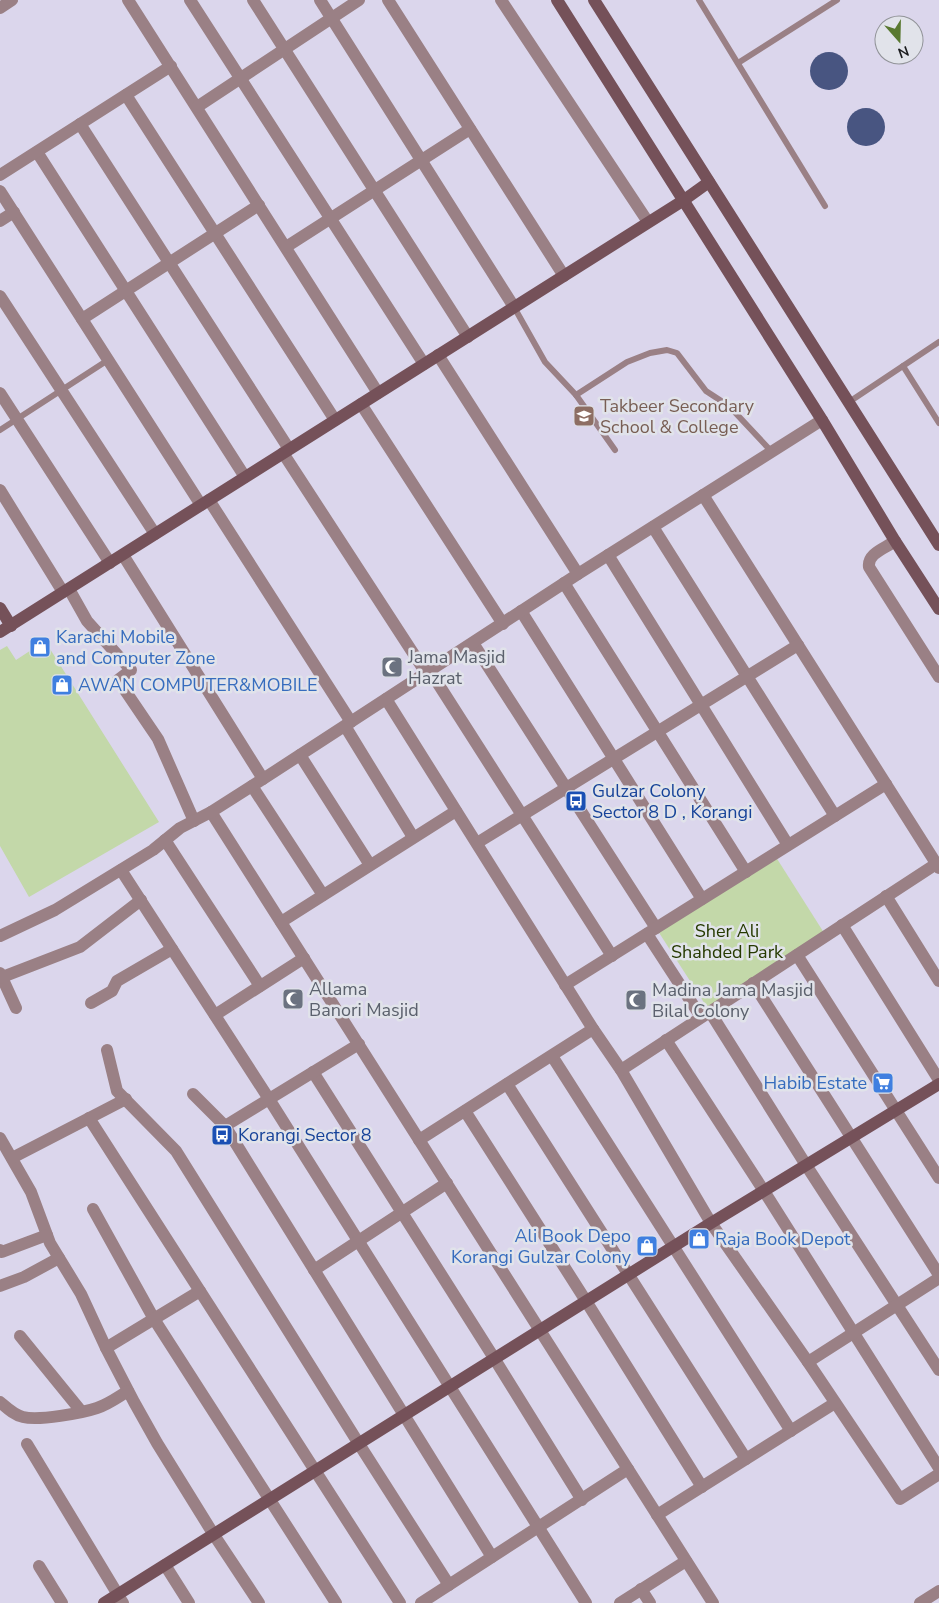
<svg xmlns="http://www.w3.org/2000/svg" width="939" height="1603" viewBox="0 0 939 1603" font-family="'Nunito Sans',sans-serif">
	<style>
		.industrial { fill: #dbd6ec; fill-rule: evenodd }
		.green { fill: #c3d8a9 }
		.building { fill: #485581 }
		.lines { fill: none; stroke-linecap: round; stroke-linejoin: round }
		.lane { stroke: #9a8085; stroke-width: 6 }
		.street { stroke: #9a8085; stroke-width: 12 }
		.secondary { stroke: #755159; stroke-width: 12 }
		.labels { text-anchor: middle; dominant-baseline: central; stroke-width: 5; stroke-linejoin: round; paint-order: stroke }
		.education-label { font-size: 18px; fill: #785e54; stroke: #e1e3ea; text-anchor: start }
		.shop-label { font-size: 18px; fill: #366cbe; stroke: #e1e3ea; text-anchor: start }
		.worship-label { font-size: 18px; fill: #5b616d; stroke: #e1e3ea; text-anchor: start }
		.transit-label { font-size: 18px; fill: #164399; stroke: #e1e3ea; text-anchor: start }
		.park-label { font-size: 18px; fill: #263a01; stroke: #e1e3ea }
	</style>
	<rect width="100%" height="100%" fill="#e1e3ea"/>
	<path class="industrial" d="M0,0h939v1603h-939zM884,25h30v30h-30z"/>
	<g class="green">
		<polygon points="45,641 159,822 29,897 0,846 0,650 7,646 16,660"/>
		<polygon points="774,854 826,936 710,1012 656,928"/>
	</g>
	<g class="building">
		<circle cx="829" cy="71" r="19"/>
		<circle cx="866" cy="127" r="19"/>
	</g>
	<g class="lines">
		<g class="lane">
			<polyline points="699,0 825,206"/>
			<polyline points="738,63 837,0"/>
			<polyline points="514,307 545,362 576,395 615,450"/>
			<polyline points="903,366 939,423"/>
			<polyline points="576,395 627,362 650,353 667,350 677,353 706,391 729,406 772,452"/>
			<polyline points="849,402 939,342"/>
			<polyline points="0,430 108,360"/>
		</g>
		<g class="street">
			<polyline points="128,0 378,393"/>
			<polyline points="190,0 424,364"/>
			<polyline points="253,0 468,337"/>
			<polyline points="320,0 514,307"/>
			<polyline points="388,0 564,276"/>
			<polyline points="501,0 648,222"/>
			<polyline points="0,8 12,0"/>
			<polyline points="126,95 335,420"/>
			<polyline points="197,107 359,0"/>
			<polyline points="80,124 289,449"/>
			<polyline points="37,152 245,477"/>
			<polyline points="0,175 171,66"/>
			<polyline points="0,191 201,505"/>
			<polyline points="0,221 14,212"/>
			<polyline points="286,247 470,129"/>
			<polyline points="0,296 155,534"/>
			<polyline points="82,319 259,205"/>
			<polyline points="438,355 578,574"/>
			<polyline points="0,393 110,563"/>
			<polyline points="361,404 503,624"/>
			<polyline points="283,453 426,673"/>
			<polyline points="0,490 63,592"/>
			<polyline points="703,495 939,868"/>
			<polyline points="209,500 351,722"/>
			<polyline points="653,527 835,816"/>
			<path d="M895,541c-9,7 -28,12 -26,26l70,110"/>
			<polyline points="123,555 263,779"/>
			<polyline points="608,555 788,845"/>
			<polyline points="564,583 746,872"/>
			<polyline points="69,589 87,621 131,670 118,680 158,739 194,821"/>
			<polyline points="521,611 702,899"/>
			<polyline points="473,643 656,928"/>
			<polyline points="430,671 612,956"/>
			<polyline points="386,699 593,1029 621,1070 711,1223 808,1362 900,1499 939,1474"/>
			<polyline points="345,726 413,837"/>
			<polyline points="300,755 370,865"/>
			<polyline points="252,786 323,895"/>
			<polyline points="211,812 713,1603"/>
			<polyline points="165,840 260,986"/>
			<polyline points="477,843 798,645"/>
			<polyline points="121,870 269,1099 586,1603"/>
			<polyline points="886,896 939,981"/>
			<polyline points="281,922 456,811"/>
			<polyline points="842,925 939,1080"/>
			<polyline points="647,934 701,1017"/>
			<polyline points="0,936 55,910 153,850 180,828 211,812 263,779 578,574 822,420"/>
			<polyline points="797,955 939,1178"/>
			<polyline points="0,973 16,1008"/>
			<polyline points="0,978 80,947 141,900"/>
			<polyline points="753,983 939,1275"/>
			<polyline points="565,985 886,784"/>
			<polyline points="91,1003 112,991 117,981 172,949"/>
			<polyline points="710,1012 806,1165 939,1370"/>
			<polyline points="215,1015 304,958"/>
			<polyline points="666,1040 764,1191 939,1468"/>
			<polyline points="107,1050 117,1091 176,1151 359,1444 449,1585"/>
			<polyline points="552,1056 791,1431"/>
			<polyline points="621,1070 936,864"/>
			<polyline points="313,1072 494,1358 582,1500"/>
			<polyline points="507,1084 746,1459"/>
			<polyline points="193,1094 225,1126 492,1557"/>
			<polyline points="465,1111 586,1301 702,1487"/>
			<polyline points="89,1118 400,1603"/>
			<polyline points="225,1126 359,1044"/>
			<polyline points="0,1138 31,1192 50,1243 81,1294 106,1348 134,1402 157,1443 214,1535 259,1603"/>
			<polyline points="419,1140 593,1029"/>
			<polyline points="12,1158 126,1099"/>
			<polyline points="93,1209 154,1319 336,1603"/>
			<polyline points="0,1250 2,1252 47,1235"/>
			<polyline points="314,1270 447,1183"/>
			<polyline points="0,1286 24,1277 59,1258"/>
			<polyline points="20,1336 81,1411"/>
			<polyline points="106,1348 200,1291"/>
			<polyline points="808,1362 939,1278"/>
			<path d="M0,1402c7,6 14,13 23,15 16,4 59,-4 74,-9 12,-4 21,-11 31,-17"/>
			<polyline points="27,1444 123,1603"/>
			<polyline points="657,1515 835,1403"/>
			<polyline points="165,1565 189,1603"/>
			<polyline points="39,1566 62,1603"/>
			<polyline points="641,1589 650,1603"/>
			<polyline points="421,1603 628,1469"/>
			<polyline points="620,1603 686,1561"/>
			<polyline points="920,1603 939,1591"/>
		</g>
		<g class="secondary">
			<polyline points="557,0 822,420 895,541 939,609"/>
			<polyline points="594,0 939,545"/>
			<polyline points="0,608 11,626"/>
			<polyline points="0,632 684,200 709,182"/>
			<polyline points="104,1603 711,1223 939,1084"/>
		</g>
	</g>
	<defs>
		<g id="university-square" transform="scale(1.125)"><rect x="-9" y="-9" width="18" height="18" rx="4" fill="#8d6e63" stroke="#e1e3ea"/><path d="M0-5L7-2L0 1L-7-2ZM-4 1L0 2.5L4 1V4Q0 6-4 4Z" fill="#fff"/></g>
		<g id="shop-square" transform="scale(1.125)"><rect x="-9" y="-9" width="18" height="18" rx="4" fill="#3f7fe0" stroke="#e1e3ea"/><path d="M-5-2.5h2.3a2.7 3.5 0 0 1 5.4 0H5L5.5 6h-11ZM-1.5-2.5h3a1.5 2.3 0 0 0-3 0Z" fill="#fff"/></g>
		<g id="mosque-square" transform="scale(1.125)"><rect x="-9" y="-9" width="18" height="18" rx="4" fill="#6b7280" stroke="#e1e3ea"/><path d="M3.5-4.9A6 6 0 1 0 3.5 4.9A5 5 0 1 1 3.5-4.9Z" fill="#fff"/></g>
		<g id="bus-square" transform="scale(1.125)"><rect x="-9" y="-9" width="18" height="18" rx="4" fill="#1a4fb4" stroke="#e1e3ea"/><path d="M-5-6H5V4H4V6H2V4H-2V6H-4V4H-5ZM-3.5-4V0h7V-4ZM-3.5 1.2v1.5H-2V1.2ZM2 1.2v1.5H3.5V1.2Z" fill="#fff"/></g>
		<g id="supermarket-square" transform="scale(1.125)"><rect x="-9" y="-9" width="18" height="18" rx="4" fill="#3f7fe0" stroke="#e1e3ea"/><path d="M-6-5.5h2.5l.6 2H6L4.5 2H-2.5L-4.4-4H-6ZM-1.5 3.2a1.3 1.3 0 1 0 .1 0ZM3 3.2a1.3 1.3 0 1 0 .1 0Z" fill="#fff"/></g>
	</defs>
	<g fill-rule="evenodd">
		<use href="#university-square" x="584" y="416"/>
		<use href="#shop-square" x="40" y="647"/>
		<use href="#mosque-square" x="392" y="667"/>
		<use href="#shop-square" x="62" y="685"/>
		<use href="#bus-square" x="576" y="801"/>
		<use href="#mosque-square" x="293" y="999"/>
		<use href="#mosque-square" x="636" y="1000"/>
		<use href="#supermarket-square" x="883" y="1083"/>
		<use href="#bus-square" x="222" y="1135"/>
		<use href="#shop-square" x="699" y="1239"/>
		<use href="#shop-square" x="647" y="1246"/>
	</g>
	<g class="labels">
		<g class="education-label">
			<text x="600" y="406">Takbeer Secondary<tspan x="600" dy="21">School &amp; College</tspan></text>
		</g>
		<g class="shop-label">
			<text x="56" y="637">Karachi Mobile<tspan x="56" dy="21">and Computer Zone</tspan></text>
			<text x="78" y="685">AWAN COMPUTER&amp;MOBILE</text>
			<text x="867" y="1083" text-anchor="end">Habib Estate</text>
			<text x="631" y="1236" text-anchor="end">Ali Book Depo<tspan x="631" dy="21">Korangi Gulzar Colony</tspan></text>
			<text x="715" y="1239">Raja Book Depot</text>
		</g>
		<g class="worship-label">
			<text x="408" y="657">Jama Masjid<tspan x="408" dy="21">Hazrat</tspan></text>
			<text x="309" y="989">Allama<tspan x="309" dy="21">Banori Masjid</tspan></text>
			<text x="652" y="990">Madina Jama Masjid<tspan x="652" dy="21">Bilal Colony</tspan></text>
		</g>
		<g class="transit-label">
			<text x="592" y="791">Gulzar Colony<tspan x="592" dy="21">Sector 8 D , Korangi</tspan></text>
			<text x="238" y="1135">Korangi Sector 8</text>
		</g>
		<g class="park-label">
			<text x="727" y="931">Sher Ali<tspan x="727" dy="21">Shahded Park</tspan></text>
		</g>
	</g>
	<g transform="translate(899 40) rotate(160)"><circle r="24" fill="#e1e3ea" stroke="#919398"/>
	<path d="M0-4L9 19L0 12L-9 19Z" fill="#597930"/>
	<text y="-8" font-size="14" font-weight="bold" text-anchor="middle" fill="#1a1b1d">N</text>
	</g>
</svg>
